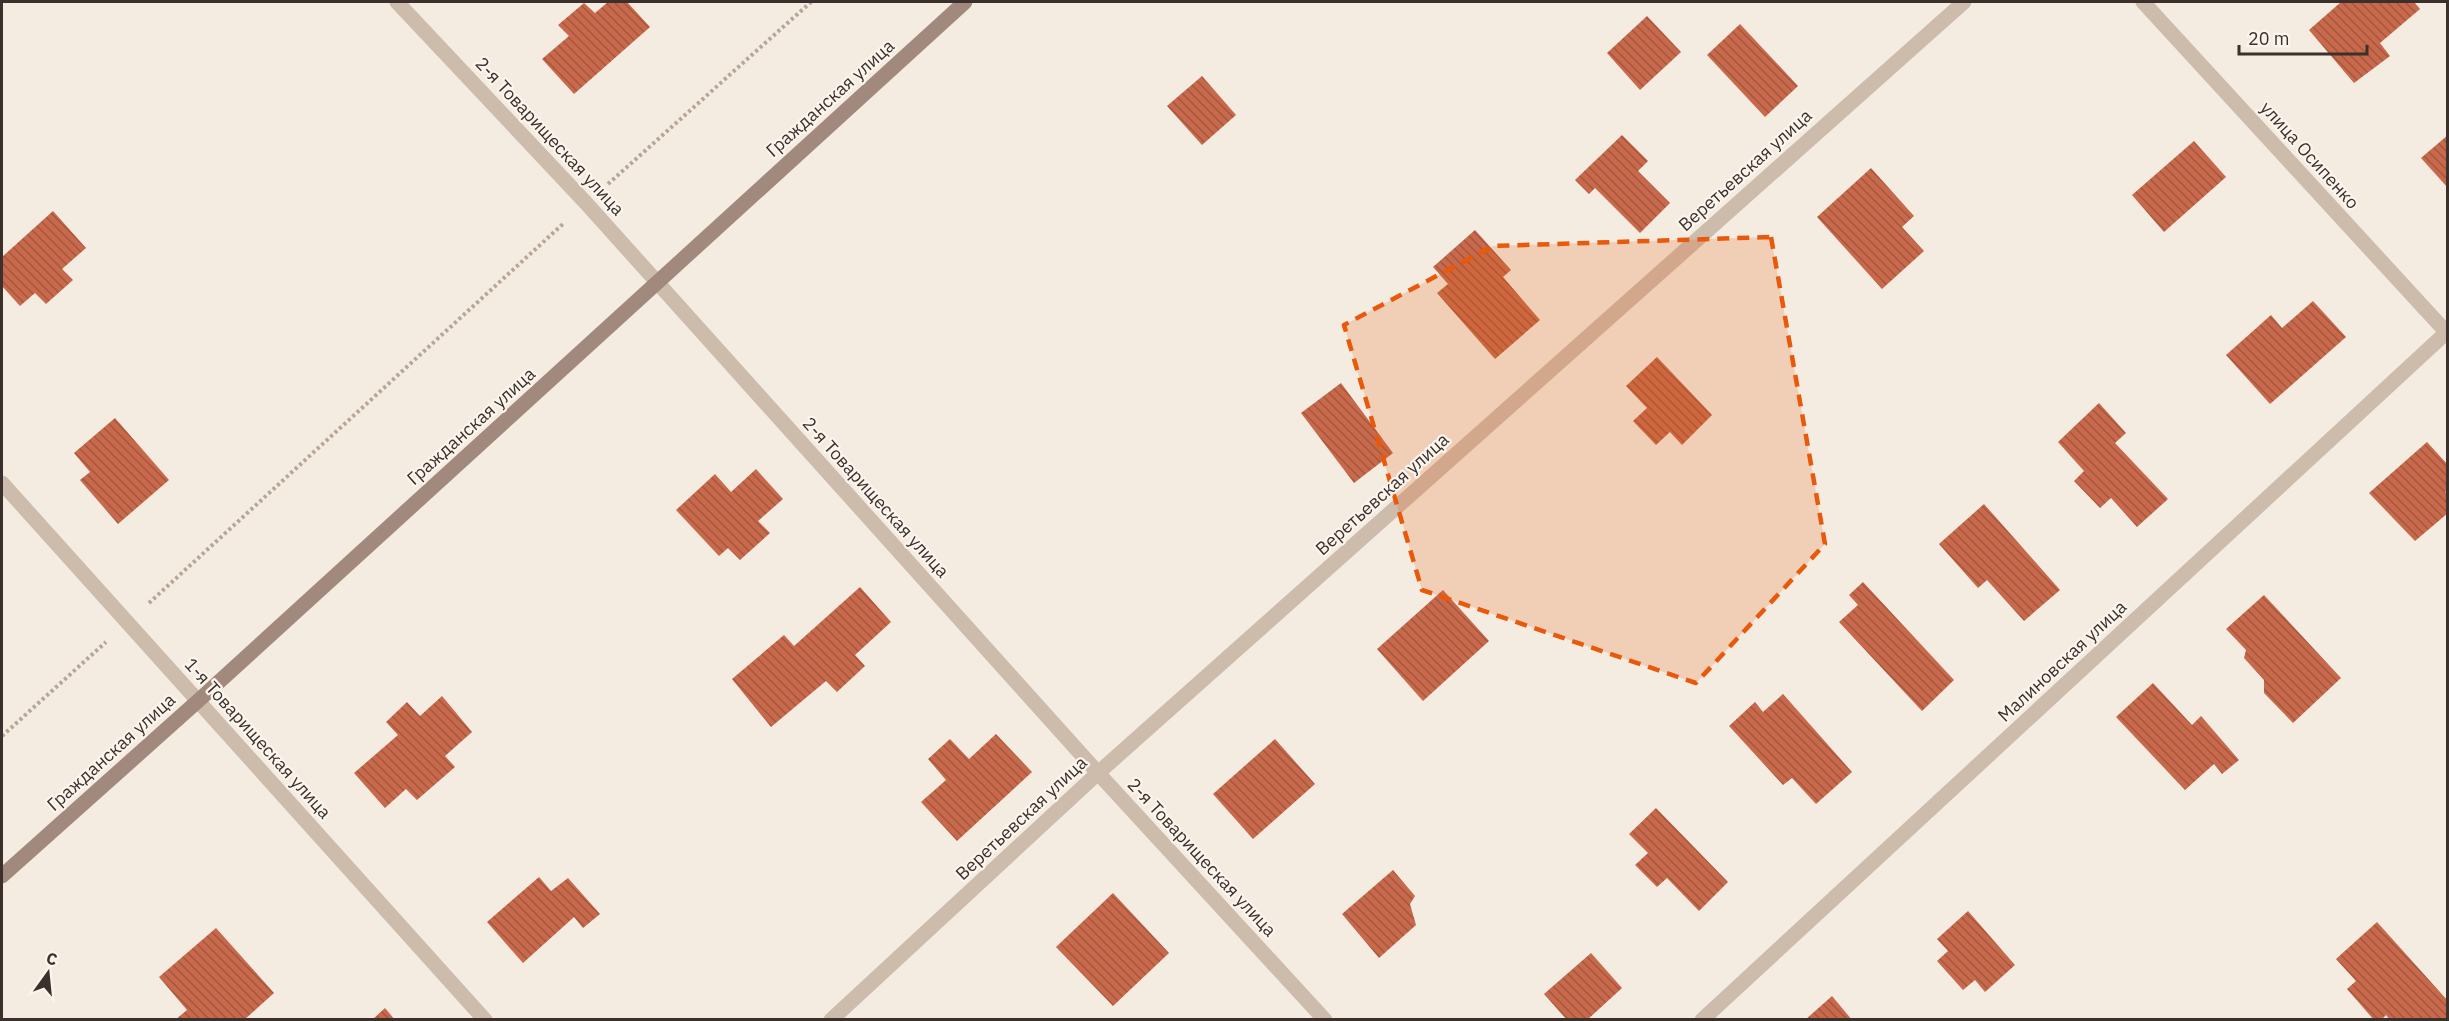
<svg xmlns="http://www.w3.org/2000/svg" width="2449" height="1021" viewBox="0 0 2449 1021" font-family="'IBM Plex Sans',sans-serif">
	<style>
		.building { fill: url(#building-back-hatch) }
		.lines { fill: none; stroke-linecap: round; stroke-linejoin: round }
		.path { stroke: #b9a596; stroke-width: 4; stroke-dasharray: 3 3; stroke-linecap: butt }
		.street { stroke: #cdbbac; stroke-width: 15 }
		.secondary { stroke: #a18a7d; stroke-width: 15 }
		.marked { fill: #e8590c; fill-opacity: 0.2; stroke: #e8590c; stroke-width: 4.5; stroke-dasharray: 12 8; stroke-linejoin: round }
		.labels { text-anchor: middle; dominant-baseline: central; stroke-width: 4.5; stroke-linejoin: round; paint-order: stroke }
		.street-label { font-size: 18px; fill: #3b302b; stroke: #fbf5ee }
	</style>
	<defs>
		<pattern id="building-back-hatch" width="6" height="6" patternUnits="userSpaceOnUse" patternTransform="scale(1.5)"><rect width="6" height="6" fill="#c8694b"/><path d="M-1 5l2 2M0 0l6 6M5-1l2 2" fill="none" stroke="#a4573f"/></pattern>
	</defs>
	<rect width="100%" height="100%" fill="#f4ebe1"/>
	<g class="building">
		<polygon points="608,2 627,2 650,27 574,94 542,59 569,36 558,25 584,3 595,13"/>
		<polygon points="2341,2 2414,2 2420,9 2380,43 2390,56 2354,83 2309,30"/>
		<polygon points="1647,16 1681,52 1640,90 1607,53"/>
		<polygon points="1740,24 1798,86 1765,117 1707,55"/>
		<polygon points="1202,76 1236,115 1202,145 1167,106"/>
		<polygon points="1622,135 1648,161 1638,171 1670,203 1640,233 1595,188 1589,194 1575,180"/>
		<polygon points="2448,135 2448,188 2421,158"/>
		<polygon points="2194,141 2226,177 2164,232 2132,195"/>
		<polygon points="1871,168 1914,216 1902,227 1924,251 1882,289 1817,217"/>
		<polygon points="53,211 86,248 62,269 73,280 46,304 35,293 20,306 2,286 2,257"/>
		<polygon points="1475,230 1511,270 1503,277 1540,320 1495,359 1437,293 1448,284 1433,267"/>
		<polygon points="2313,301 2346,337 2270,404 2226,355 2271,315 2282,328"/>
		<polygon points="1657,357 1712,415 1682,445 1670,432 1656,445 1633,421 1647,408 1626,386"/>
		<polygon points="1341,383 1393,453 1354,483 1301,413"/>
		<polygon points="2099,403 2126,433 2115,443 2168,499 2137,527 2111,498 2100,508 2074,481 2084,471 2058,442"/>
		<polygon points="115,418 169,480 118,524 80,480 90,472 74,453"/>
		<polygon points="2427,442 2448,465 2448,490 2445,492 2448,495 2448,513 2415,541 2369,493"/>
		<polygon points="756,469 783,499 758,521 770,533 740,560 728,548 719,556 676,510 715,474 731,492"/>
		<polygon points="1984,504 2060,590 2024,621 1987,580 1978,588 1939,544"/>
		<polygon points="1863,582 1954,680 1922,711 1839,622 1858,605 1849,595"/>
		<polygon points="860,587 891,622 855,655 865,666 837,692 826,681 771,727 732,679 784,635 794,646"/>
		<polygon points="1443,590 1489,641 1423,701 1377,649"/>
		<polygon points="2264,595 2341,678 2293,723 2264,693 2264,680 2244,658 2246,650 2226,629"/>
		<polygon points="2153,683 2192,725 2201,716 2239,760 2222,774 2214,764 2185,790 2116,717"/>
		<polygon points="1783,694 1852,772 1816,804 1792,778 1783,785 1729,726 1755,702 1763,712"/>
		<polygon points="442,696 472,732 445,756 455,767 417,800 406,789 385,808 354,773 398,735 386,722 407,702 420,716"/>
		<polygon points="996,734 1032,772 957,841 921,802 946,780 928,759 950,739 969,759"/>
		<polygon points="1275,739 1315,784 1253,839 1213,794"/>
		<polygon points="1656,808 1728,882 1699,911 1667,878 1657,887 1635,865 1648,853 1629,834"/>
		<polygon points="1393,870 1415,896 1410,904 1416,925 1379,958 1342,914"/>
		<polygon points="539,877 551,891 568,878 600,914 583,928 574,917 523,963 487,922"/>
		<polygon points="1113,893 1169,953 1113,1006 1056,947"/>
		<polygon points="1968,911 2015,965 1985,992 1975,980 1963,990 1937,961 1948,951 1937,939"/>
		<polygon points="2377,922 2448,1001 2448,1020 2390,1020 2386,1015 2381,1020 2374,1020 2347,989 2356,981 2336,959"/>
		<polygon points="216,928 274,993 244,1020 175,1020 187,1010 159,977"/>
		<polygon points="1591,953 1622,988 1587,1020 1567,1020 1544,994"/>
		<polygon points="1832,996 1852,1020 1805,1020"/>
		<polygon points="385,1008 395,1020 372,1020"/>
	</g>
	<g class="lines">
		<g class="path">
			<polyline points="608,184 811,2"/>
			<polyline points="149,603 564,223"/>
			<polyline points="2,736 106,642"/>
		</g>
		<g class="street">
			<polyline points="397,2 586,203 1098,773 1325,1020"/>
			<polyline points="2143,2 2448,334"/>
			<polyline points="2,483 485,1020"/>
			<polyline points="831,1020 1098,773 1964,2"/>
			<polyline points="1702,1020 2448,331"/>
		</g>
		<polyline class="secondary" points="2,876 199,700 965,2"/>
	</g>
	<path class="marked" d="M1771,237l54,307 -129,139 -274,-93 -78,-265 149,-79z"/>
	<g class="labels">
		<g class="street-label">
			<text transform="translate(830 98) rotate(-42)">Гражданская улица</text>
			<text transform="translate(550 136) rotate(47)">2-я Товарищеская улица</text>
			<text transform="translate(2310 155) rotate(48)">улица Осипенко</text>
			<text transform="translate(1745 170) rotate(-42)">Веретьевская улица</text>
			<text transform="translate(471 426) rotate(-42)">Гражданская улица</text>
			<text transform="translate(1382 494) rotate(-42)">Веретьевская улица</text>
			<text transform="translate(876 497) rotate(48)">2-я Товарищеская улица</text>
			<text transform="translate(2062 661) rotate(-43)">Малиновская улица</text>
			<text transform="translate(258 738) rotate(48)">1-я Товарищеская улица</text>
			<text transform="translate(111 752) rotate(-42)">Гражданская улица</text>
			<text transform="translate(1021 818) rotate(-43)">Веретьевская улица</text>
			<text transform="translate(1202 857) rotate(47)">2-я Товарищеская улица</text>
		</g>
	</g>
	<rect width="2449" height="1021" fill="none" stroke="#3b302b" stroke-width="6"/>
	<g transform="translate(48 973) rotate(15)" stroke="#fbf5ee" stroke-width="4.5" paint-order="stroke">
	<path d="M0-4.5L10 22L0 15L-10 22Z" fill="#3b302b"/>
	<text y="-9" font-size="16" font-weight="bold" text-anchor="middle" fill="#3b302b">С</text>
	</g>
	<path d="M2239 45v9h128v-9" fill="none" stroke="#3b302b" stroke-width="3"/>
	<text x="2248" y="45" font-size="18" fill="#3b302b" stroke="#fbf5ee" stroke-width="4.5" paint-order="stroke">20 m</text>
</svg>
